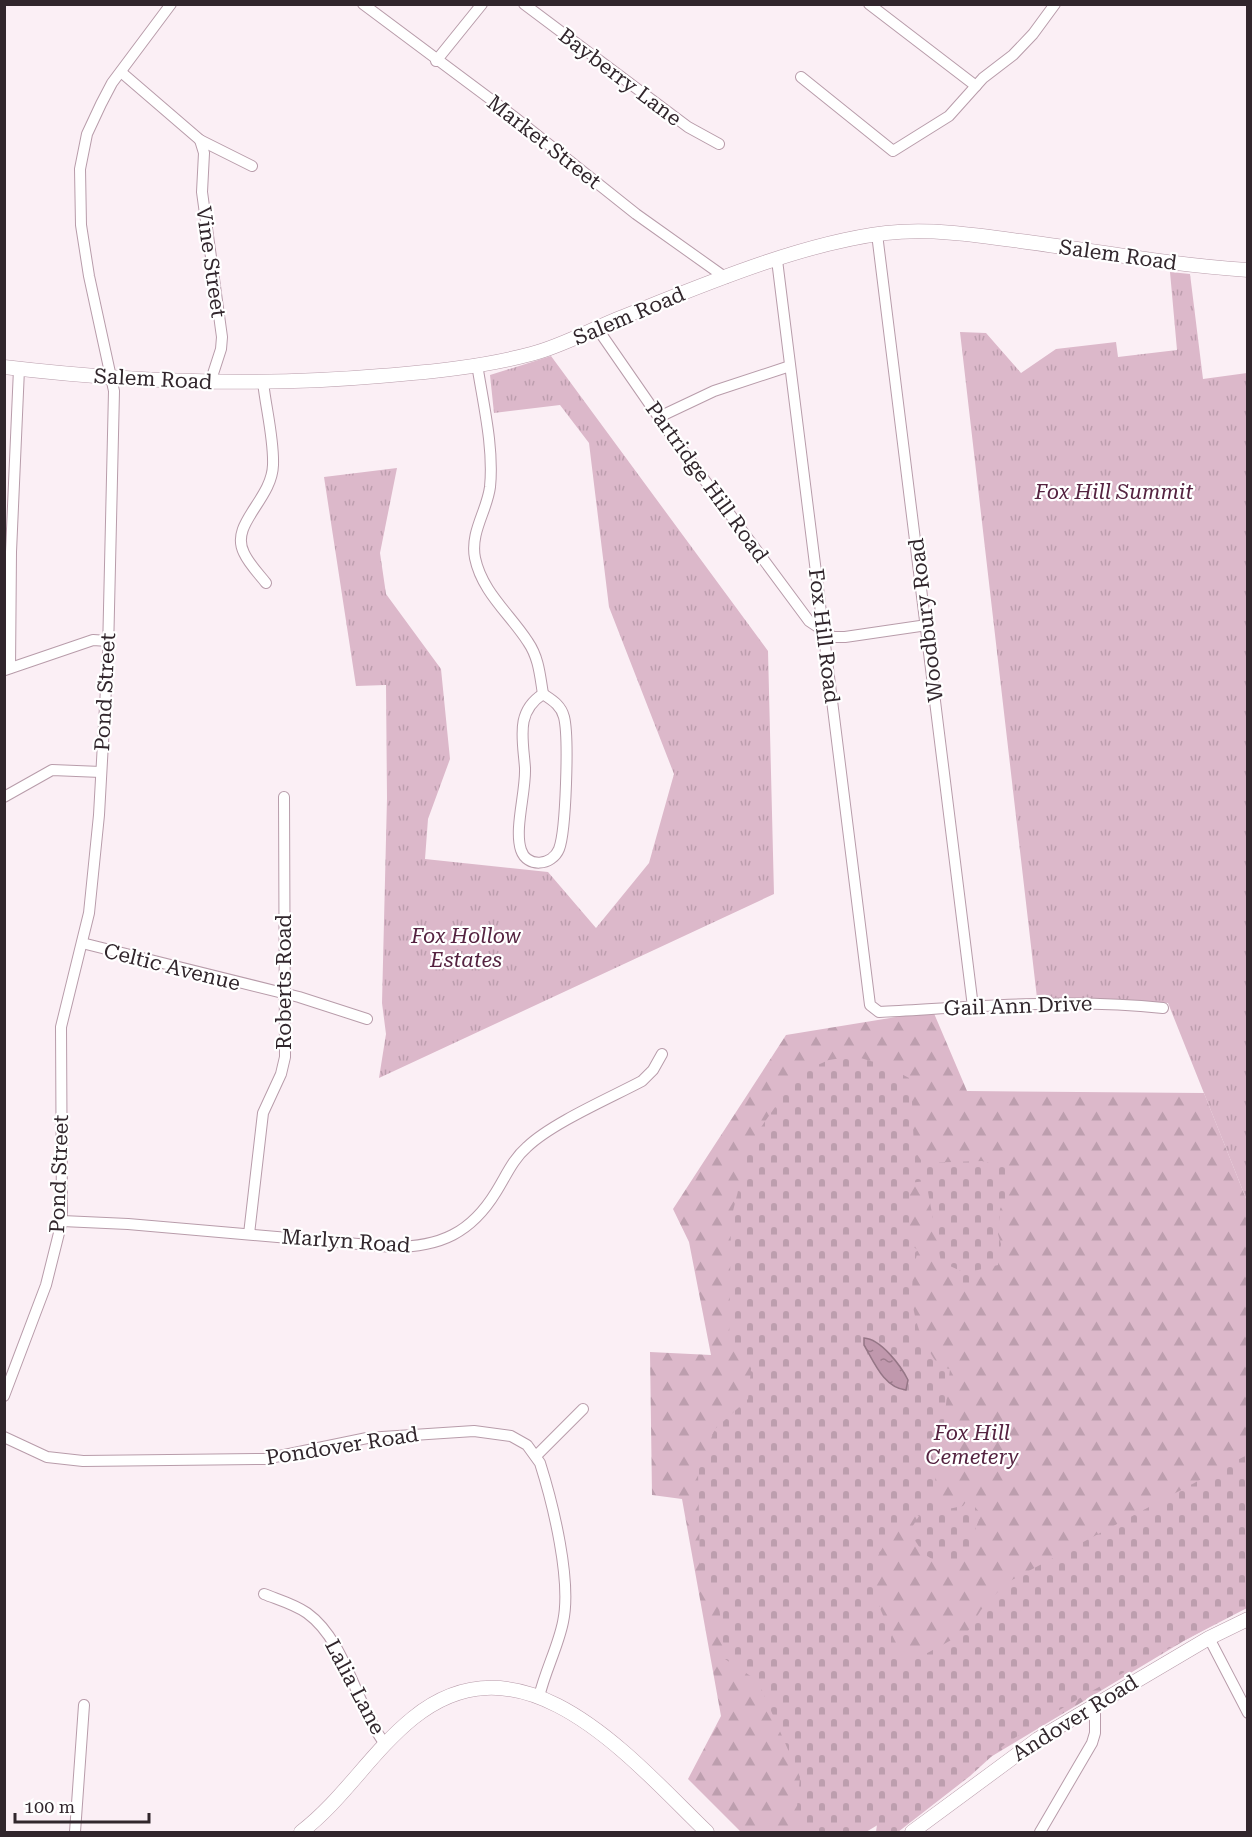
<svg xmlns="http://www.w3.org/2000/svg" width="1252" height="1837" viewBox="0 0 1252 1837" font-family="'Roboto Serif',serif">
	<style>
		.forest { fill: url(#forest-firs) }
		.cemetery { fill: url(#cemetery-stones) }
		.park { fill: url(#park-tufts) }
		.water { fill: url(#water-ripples); stroke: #957686; stroke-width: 1.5 }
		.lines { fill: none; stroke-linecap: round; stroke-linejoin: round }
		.minor-casing { stroke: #b89caa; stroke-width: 12 }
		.major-casing { stroke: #b89caa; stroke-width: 15 }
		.minor { stroke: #fff; stroke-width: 10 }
		.major { stroke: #fff; stroke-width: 14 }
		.labels { text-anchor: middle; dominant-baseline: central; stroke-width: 4.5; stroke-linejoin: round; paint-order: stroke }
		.street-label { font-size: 21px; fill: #31262c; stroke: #fff }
		.park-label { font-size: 21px; font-style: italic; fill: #552341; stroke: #fff }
	</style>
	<defs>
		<pattern id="forest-firs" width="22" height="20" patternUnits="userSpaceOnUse" patternTransform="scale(1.5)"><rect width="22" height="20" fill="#dcb8ca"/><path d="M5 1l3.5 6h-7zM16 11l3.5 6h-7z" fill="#bd9eae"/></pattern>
		<pattern id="cemetery-stones" width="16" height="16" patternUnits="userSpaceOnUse" patternTransform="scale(1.5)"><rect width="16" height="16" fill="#dcb8ca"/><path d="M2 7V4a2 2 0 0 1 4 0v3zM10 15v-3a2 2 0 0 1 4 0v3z" fill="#bd9eae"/></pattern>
		<pattern id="park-tufts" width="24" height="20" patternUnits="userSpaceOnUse" patternTransform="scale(1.5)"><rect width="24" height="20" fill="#dcb8ca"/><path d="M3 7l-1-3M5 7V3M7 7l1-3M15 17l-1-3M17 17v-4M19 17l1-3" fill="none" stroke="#bd9eae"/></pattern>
		<pattern id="water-ripples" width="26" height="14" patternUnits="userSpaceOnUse" patternTransform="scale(1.5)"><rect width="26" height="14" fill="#c098ad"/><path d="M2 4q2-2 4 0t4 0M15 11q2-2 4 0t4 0" fill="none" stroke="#9d7c8d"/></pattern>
	</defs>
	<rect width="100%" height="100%" fill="#fbeff5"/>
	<polygon class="forest" points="933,1011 967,1091 1204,1093 1247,1201 1247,1606 1182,1642 866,1832 741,1832 688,1779 721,1716 682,1499 652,1495 650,1352 711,1355 689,1242 673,1209 786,1035"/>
	<path class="cemetery" d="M854,1056l30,9 27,14 3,71 9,13 59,-2 28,8 -1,24 -9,16 -2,25 3,10 -3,21 -24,6 -2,19 -13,-6 2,-13 -20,-9 -15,-81 -17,2v61l9,6c-12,45 -6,80 22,117l10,2 -7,62h-11l7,29 -7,37 16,12 15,-3 5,-7 13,15 -6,16v23c-14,11 -40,13 -52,-1 -5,-6 -9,-14 -14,-20l10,-16 -8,-5c-13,17 -33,37 -38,58 -5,25 23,73 34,95l61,-33 13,-21 25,-27 241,-128v153l-112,58 -98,57 -34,23 -33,30 -72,56h-22l2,-15 -31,15h-36l-14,-25 3,-30 -42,-96 -33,-22 -7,-62 -18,-31 -2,-95 17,-42 33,-30 4,-39 -23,-13 2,-128 19,-76 49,-70 30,-13z"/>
	<g class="park">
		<polygon points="1170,272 1190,274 1203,379 1247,373 1247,1201 1168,1003 1037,998 960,332 986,333 1021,373 1056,349 1116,342 1118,357 1177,350"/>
		<polygon points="551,356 768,651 774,894 379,1078 386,1034 382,1003 387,798 386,685 356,686 324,477 397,468 380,553 386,594 441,669 450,759 428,819 425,859 548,872 596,928 649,863 674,774 609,607 589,443 560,405 494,413 490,375"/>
	</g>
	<path class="water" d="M864,1338c17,1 37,28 44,42l-2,10c-22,-2 -32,-28 -42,-45z"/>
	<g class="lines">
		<g class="minor-casing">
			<g id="minor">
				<polyline points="363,4 513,116 636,214 726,278"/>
				<polyline points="524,4 688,127 719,144"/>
				<polyline points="869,4 976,86"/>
				<polyline points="436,61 482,4"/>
				<polyline points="121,72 200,140 252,166"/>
				<polyline points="801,77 893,151 949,116 983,78 1013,55 1033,34 1055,4"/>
				<polyline points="200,140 204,153 202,192 222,337 221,349 210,383"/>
				<polyline points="877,234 973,1007"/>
				<path d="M777,260l93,745 9,7c94,-5 189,-14 284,-4"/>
				<polyline points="597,328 669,432 809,621 833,637 845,637 927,625"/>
				<path d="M477,364c6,39 17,83 13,123 -3,24 -20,45 -15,71 7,34 35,56 53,84 11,16 12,34 15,52"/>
				<path d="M263,382c3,27 11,57 10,83 -1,35 -44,59 -29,88 5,11 15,21 22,30"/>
				<polyline points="659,417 714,391 790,366"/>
				<polyline points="10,668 11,552 19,369"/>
				<polyline points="5,670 93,640 108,641"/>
				<path d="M543,694c9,6 18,11 21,23 5,20 2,114 -5,132 -7,17 -32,19 -38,1 -7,-21 5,-58 4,-82 -2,-29 -10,-56 18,-74z"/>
				<polyline points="4,797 52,770 101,772"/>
				<polyline points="82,943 299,997 367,1019"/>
				<path d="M62,1221l66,3 265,23c47,0 78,-14 103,-55 10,-16 17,-33 31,-45 25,-24 83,-49 115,-66l11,-11 9,-16"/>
				<polyline points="249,1234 263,1113 281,1074 285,1057 284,797"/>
				<polyline points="4,1396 46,1285 62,1221 61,1027 89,913 99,815 108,652 114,391 89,276 81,225 80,169 87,134 101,104 112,83 171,4"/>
				<path d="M4,1437l43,20 36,4 182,-2 102,-21 107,-7 37,5 16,9 13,18c13,41 32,118 23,159 -5,25 -18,49 -24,75"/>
				<polyline points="536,1456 583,1409"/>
				<path d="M264,1594c15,6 30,10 43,19 39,28 49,93 78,131"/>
				<polyline points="1209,1638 1248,1713"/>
				<polyline points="75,1832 84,1705"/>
				<polyline points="1040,1832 1092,1743 1095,1733 1095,1704"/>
			</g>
		</g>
		<g class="major-casing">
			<g id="major">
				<path d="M4,367c126,15 250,20 376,9 50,-4 102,-9 151,-22 31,-8 59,-24 89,-36 80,-32 181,-75 266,-85 44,-5 91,2 134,8 76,10 151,24 228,29"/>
				<path d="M301,1832c42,-32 70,-80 112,-114 111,-90 220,43 294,114"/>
				<polyline points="912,1832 1038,1739 1209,1638 1248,1619"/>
			</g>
		</g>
		<use href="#minor" class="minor"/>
		<use href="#major" class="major"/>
	</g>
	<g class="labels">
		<g class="street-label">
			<text transform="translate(620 77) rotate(37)">Bayberry Lane</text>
			<text transform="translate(544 142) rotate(38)">Market Street</text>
			<text transform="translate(1118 255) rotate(8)">Salem Road</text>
			<text transform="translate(211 262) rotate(82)">Vine Street</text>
			<text transform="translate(629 316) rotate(-23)">Salem Road</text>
			<text transform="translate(153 379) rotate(3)">Salem Road</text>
			<text transform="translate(707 482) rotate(54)">Partridge Hill Road</text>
			<text transform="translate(926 620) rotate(-97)">Woodbury Road</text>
			<text transform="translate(824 636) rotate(83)">Fox Hill Road</text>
			<text transform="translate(105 692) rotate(-87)">Pond Street</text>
			<text transform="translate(172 967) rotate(14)">Celtic Avenue</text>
			<text transform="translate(284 982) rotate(-90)">Roberts Road</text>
			<text transform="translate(1018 1006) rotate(-2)">Gail Ann Drive</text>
			<text transform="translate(59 1174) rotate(-88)">Pond Street</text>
			<text transform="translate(346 1241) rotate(4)">Marlyn Road</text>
			<text transform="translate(342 1446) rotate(-9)">Pondover Road</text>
			<text transform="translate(355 1687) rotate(62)">Lalia Lane</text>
			<text transform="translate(1075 1718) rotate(-32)">Andover Road</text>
		</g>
		<g class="park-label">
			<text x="1114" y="492">Fox Hill Summit</text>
			<text x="466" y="936">Fox Hollow<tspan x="466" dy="24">Estates</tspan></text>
			<text x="972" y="1433">Fox Hill<tspan x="972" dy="24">Cemetery</tspan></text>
		</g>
	</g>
	<rect width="1252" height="1837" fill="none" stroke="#31262c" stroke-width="12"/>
	<path d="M15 1813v9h134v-9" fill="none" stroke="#31262c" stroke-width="3"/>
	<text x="24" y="1813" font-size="18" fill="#31262c" stroke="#ffffff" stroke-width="4.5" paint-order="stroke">100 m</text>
</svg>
